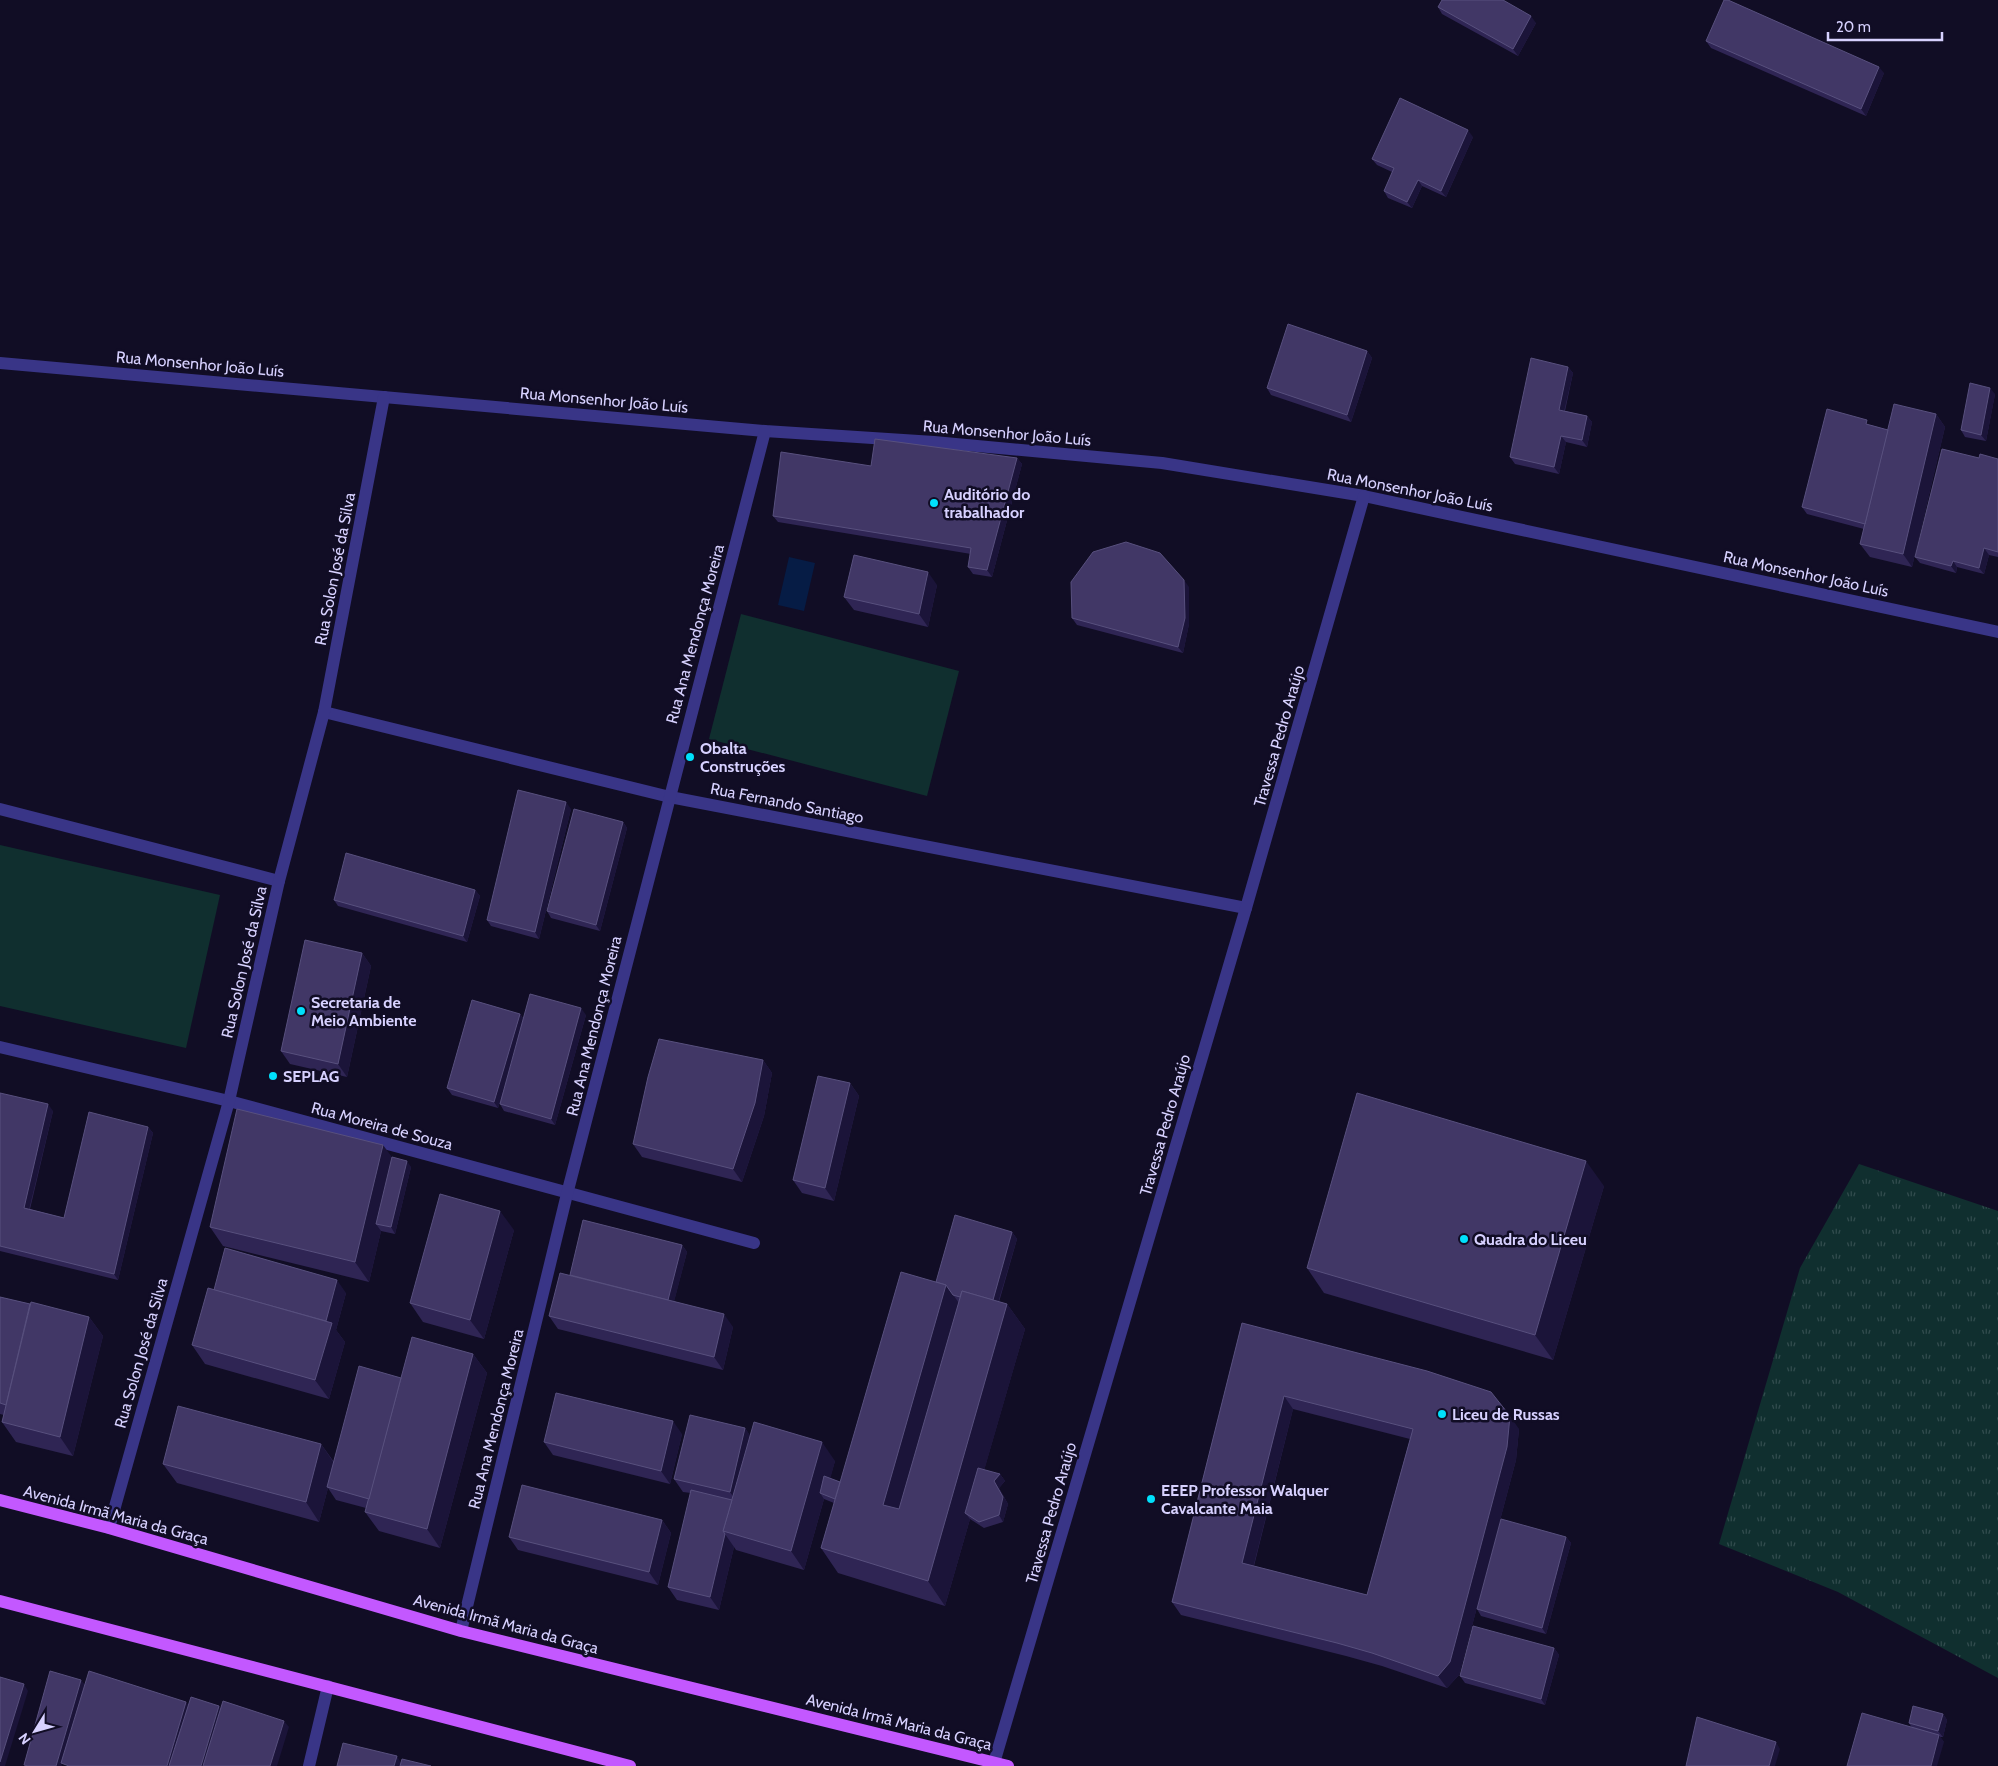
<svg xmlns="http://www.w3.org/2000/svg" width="1998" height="1766" viewBox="0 0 1998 1766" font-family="Cabin,sans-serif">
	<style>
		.grass { fill: url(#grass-tufts) }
		.green { fill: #102f2f }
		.water { fill: #061c45 }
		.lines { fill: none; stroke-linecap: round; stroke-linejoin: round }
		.minor { stroke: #393587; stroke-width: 12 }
		.primary { stroke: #c358ff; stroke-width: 12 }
		.wall { fill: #2f2554; fill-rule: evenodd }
		.shaded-wall { fill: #1b1439 }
		.building { fill: #413766; stroke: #58507e; fill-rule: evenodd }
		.poi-dot { fill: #00e0fc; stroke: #110d25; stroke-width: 2 }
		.labels { text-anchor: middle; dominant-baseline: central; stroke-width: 5; stroke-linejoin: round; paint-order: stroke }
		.street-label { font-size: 16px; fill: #d7d1ff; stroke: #110d25 }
		.poi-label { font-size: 16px; font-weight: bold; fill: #d7d1ff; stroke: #110d25; text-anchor: start }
	</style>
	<defs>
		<pattern id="grass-tufts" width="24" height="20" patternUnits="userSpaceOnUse" patternTransform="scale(1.25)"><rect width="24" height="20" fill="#102f2f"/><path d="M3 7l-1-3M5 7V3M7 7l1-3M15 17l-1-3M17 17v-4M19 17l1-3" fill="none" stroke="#324c4e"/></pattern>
	</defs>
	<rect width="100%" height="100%" fill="#110d25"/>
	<polygon class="grass" points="1859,1164 1998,1211 1998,1678 1838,1592 1719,1544 1800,1268"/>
	<g class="green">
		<polygon points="741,614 959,671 927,796 709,739"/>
		<polygon points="0,845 220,895 186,1048 0,1006"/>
	</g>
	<polygon class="water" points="789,557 815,563 804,611 778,605"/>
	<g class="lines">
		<g class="minor">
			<polyline points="0,363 765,431 934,442 1162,463 1364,496 1998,632"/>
			<polyline points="324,712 670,797 1246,908"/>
			<polyline points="0,809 279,881"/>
			<polyline points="0,1047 229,1101 754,1243"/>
			<polyline points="109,1528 229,1101 279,881 324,712 384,397"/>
			<polyline points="461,1631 567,1194 765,431"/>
			<polyline points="994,1763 1246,908 1364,496"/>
			<polyline points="309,1766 328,1686"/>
		</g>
		<g class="primary">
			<polyline points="0,1500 109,1528 461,1631 1008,1766"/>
			<polyline points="0,1601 630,1766"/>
		</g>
	</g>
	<g class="wall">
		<polygon points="1438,7 1536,23 1518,56 1442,14"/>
		<polygon points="1706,41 1884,73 1866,116 1711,48"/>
		<polygon points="1473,137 1446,197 1422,186 1412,208 1388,198 1384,191 1392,172 1377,165 1372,159"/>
		<polygon points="1367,351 1372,358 1351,422 1271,395 1267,388"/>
		<polygon points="1568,367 1573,373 1565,411 1587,416 1592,422 1587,447 1566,442 1559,474 1515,464 1510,457"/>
		<polygon points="1995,394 1986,441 1965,437 1961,430"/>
		<polygon points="1936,414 1945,427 1912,567 1870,557 1860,544 1864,529 1807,514 1802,507 1871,425 1888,430"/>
		<polygon points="1017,458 1022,464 992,577 973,574 968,567 971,554 778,522 773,516 871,466"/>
		<polygon points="1979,458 1998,459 1998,557 1989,555 1984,574 1957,567 1956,573 1920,563 1915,557"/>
		<polygon points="937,585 928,627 854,610 844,597"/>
		<polygon points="1189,587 1189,624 1183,653 1077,625 1072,618"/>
		<polygon points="571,809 539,939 491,926 487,920"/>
		<polygon points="623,822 627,828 600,931 551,918 547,911"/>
		<polygon points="475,890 480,896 467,942 338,906 334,900"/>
		<polygon points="362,953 371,966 347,1077 290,1064 281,1051"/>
		<polygon points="520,1014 523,1018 586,1015 555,1125 504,1111 500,1104 501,1099 498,1108 452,1095 447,1088"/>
		<polygon points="763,1060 772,1073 764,1116 742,1182 642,1157 633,1144"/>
		<polygon points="850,1083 859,1096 834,1201 802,1193 793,1180"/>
		<polygon points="0,1093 53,1111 30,1209 64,1218 148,1127 153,1133 118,1280 0,1251"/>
		<polygon points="392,1157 411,1167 395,1234 381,1231 369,1282 223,1246 210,1227"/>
		<polygon points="1604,1186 1553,1360 1324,1293 1307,1268"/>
		<polygon points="514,1230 484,1339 423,1322 410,1303"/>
		<polygon points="1012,1232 1017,1239 999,1302 1007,1304 1025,1329 984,1470 1000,1474 1005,1481 999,1488 1008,1504 1003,1522 984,1528 970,1519 945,1606 838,1573 821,1548 834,1503 824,1499 804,1570 736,1550 734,1547 719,1610 677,1600 668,1587 691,1493 683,1492 674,1479 745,1428 750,1436 835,1461 830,1478 840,1482 936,1282"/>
		<polygon points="682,1245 687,1252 674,1301 733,1327 723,1370 558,1329 549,1316"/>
		<polygon points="214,1290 346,1293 336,1330 345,1342 329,1399 205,1364 192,1345"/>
		<polygon points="0,1297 30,1304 89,1317 103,1336 73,1456 16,1442 2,1422 4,1415 0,1414"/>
		<path d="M1242,1323l277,106 -3,31 -57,215 -12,13 -65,-22 -36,-10 -165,-41 -9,-13zM1293,1409l117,30 -43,156 -113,-29z"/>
		<polygon points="473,1354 487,1373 440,1548 379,1531 365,1512 366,1508 336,1500 328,1488 319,1522 177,1483 163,1464 321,1444 334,1462 401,1378"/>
		<polygon points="682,1434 670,1484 553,1455 544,1442"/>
		<polygon points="662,1520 671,1533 658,1585 518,1550 509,1537"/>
		<polygon points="1566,1537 1571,1543 1546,1634 1481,1616 1477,1609"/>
		<polygon points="1554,1648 1559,1655 1545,1705 1465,1683 1460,1676"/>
		<polygon points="1943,1714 1947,1720 1943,1737 1940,1737 1944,1742 1912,1728 1909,1723"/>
	</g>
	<g class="shaded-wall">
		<polygon points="1531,16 1536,23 1518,56 1513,49"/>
		<polygon points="1879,67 1884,73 1866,116 1861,109"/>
		<polygon points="1468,130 1473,137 1446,197 1441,191"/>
		<polygon points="1418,180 1422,186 1412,208 1407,202"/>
		<polygon points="1367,351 1372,358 1351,422 1347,415"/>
		<polygon points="1568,367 1573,373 1563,416 1559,410"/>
		<polygon points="1990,388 1995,394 1986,441 1981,435"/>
		<polygon points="1936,414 1945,427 1912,567 1903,554"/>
		<polygon points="1587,416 1592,422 1587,447 1582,440"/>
		<polygon points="1561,436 1566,442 1559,474 1554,467"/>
		<polygon points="1017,458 1022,464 992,577 987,570"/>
		<polygon points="1984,548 1989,555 1984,574 1979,568"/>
		<polygon points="1953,561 1957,567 1956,573 1951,566"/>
		<polygon points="928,572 937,585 928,627 919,614"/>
		<polygon points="1184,580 1189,587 1189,624 1183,653 1178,647"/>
		<polygon points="566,802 571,809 539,939 535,932"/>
		<polygon points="623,822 627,828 600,931 596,925"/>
		<polygon points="475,890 480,896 467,942 463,936"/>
		<polygon points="362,953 371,966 347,1077 338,1064"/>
		<polygon points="581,1008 586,1015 555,1125 551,1119"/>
		<polygon points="520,1014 525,1021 498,1108 494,1102"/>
		<polygon points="763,1060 772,1073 764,1116 742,1182 733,1169"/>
		<polygon points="850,1083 859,1096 834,1201 825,1188"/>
		<polygon points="48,1104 53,1111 28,1214 24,1208"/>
		<polygon points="148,1127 153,1133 118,1280 114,1274"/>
		<polygon points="383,1145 397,1164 376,1224 381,1231 369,1282 355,1262"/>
		<polygon points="407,1161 411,1167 395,1234 391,1227"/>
		<polygon points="1586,1161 1604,1186 1553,1360 1535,1335"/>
		<polygon points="500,1211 514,1230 484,1339 470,1320"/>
		<polygon points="1012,1232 1017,1239 995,1313 991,1306"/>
		<polygon points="682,1245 687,1252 673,1306 668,1300"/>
		<polygon points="337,1280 346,1293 336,1330 345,1342 329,1399 315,1380 325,1325"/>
		<polygon points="946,1285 964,1310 900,1530 883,1505"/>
		<polygon points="1007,1304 1025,1329 971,1516 965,1513 970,1519 945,1606 928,1581"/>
		<polygon points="724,1314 733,1327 723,1370 714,1357"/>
		<polygon points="89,1317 103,1336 73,1456 60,1437"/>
		<polygon points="473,1354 487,1373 440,1548 427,1529"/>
		<polygon points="1284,1396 1293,1409 1251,1576 1242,1563"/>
		<polygon points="1510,1416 1519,1429 1516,1460 1459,1675 1447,1688 1438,1676"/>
		<polygon points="673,1421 682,1434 670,1484 661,1471"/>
		<polygon points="745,1428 754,1441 739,1505 730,1492"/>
		<polygon points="822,1442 835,1461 826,1495 820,1493 824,1499 804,1570 791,1551"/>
		<polygon points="321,1444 334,1463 327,1487 328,1488 319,1522 306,1502"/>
		<polygon points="1000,1474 1005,1481 999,1488 1008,1504 1003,1522 999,1515 994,1481"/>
		<polygon points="662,1520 671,1533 658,1585 649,1572"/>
		<polygon points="725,1534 734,1547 719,1610 710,1597"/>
		<polygon points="1566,1537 1571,1543 1546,1634 1542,1628"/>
		<polygon points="1554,1648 1559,1655 1545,1705 1541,1699"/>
		<polygon points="81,1680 86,1686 61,1763 62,1766 56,1766"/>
		<polygon points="24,1684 28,1691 5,1766 0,1766 0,1762"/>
		<polygon points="186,1702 191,1708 173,1766 167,1766"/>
		<polygon points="219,1706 224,1713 208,1766 201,1766"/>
		<polygon points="1943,1714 1947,1720 1943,1737 1938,1731"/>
		<polygon points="284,1721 289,1727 277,1766 270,1766"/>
		<polygon points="1939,1735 1944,1742 1937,1766 1931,1766"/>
		<polygon points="1776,1742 1780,1749 1775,1766 1769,1766"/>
		<polygon points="397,1756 401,1763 401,1766 394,1766"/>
	</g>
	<g class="building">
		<polygon points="1442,0 1503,0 1531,16 1513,49 1438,7"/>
		<polygon points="1724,0 1728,0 1879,67 1861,109 1706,41"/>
		<polygon points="1400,98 1468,130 1441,191 1418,180 1407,202 1384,191 1394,168 1372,159"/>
		<polygon points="1288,324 1367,351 1347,415 1267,388"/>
		<polygon points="1531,358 1568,367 1559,410 1587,416 1582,440 1561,436 1554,467 1510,457"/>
		<polygon points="1970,383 1990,388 1981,435 1961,430"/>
		<polygon points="1894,404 1936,414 1903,554 1860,544"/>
		<polygon points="1827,409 1867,420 1866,424 1888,430 1865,524 1802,507"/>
		<polygon points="875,439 1017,458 987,570 968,567 971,548 773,516 781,452 871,466"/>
		<polygon points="1942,449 1979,458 1980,454 1998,459 1998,552 1984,548 1979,568 1953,561 1951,566 1915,557"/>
		<polygon points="1126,542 1160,553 1184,580 1185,618 1178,647 1072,618 1071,582 1093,552"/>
		<polygon points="854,555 928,572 919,614 844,597"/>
		<polygon points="518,790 566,802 535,932 487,920"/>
		<polygon points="574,809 623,822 596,925 547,911"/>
		<polygon points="346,853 475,890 463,936 334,900"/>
		<polygon points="305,940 362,953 338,1064 281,1051"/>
		<polygon points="530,994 581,1008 551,1119 500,1104"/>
		<polygon points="472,1000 520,1014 494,1102 447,1088"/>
		<polygon points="659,1039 763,1060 755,1103 733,1169 633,1144 648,1077"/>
		<polygon points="818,1076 850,1083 825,1188 793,1180"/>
		<polygon points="0,1093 48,1104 24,1208 64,1218 89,1112 148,1127 114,1274 0,1246"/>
		<polygon points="1357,1093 1586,1161 1535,1335 1307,1268"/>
		<polygon points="237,1109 383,1145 355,1262 210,1227"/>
		<polygon points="392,1157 407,1161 391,1227 376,1224"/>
		<polygon points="440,1194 500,1211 470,1320 410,1303"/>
		<polygon points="955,1215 1012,1232 993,1300 962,1291 960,1297 953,1295 946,1285 936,1282"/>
		<polygon points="583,1220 682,1245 668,1300 570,1275"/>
		<polygon points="225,1248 337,1280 326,1321 214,1290"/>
		<polygon points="901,1272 946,1285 883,1505 899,1509 962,1291 1007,1304 928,1581 821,1548"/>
		<polygon points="560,1273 724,1314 714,1357 549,1316"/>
		<polygon points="208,1288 332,1323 315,1380 192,1345"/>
		<polygon points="0,1297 30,1304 6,1405 0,1403"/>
		<polygon points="31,1302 89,1317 60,1437 2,1422"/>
		<path d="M1242,1323l185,48 64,21 19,24 -3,31 -57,215 -12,14 -66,-23 -35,-10 -165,-41zM1284,1396l129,33 -46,166 -125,-32z"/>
		<polygon points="412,1337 473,1354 427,1529 365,1512"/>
		<polygon points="359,1366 401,1378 369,1499 327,1487"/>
		<polygon points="556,1393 673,1421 661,1471 544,1442"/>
		<polygon points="178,1406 321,1444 306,1502 163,1464"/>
		<polygon points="690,1415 745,1428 730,1492 674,1479"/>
		<polygon points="754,1422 822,1442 791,1551 723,1531"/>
		<polygon points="978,1468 1000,1474 994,1481 1003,1497 999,1515 979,1522 965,1513"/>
		<polygon points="824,1476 840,1482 835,1499 820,1493"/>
		<polygon points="522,1485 662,1520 649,1572 509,1537"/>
		<polygon points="691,1490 732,1500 723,1531 725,1534 710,1597 668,1587"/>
		<polygon points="1501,1519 1566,1537 1542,1628 1477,1609"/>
		<polygon points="1473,1626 1554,1648 1541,1699 1460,1676"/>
		<polygon points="50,1671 81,1680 56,1766 28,1766 24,1765"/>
		<polygon points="89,1671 186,1702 167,1766 69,1766 61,1763"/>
		<polygon points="0,1677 24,1684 0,1762"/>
		<polygon points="191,1697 219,1706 201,1766 169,1766"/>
		<polygon points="223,1701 284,1721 270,1766 203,1766"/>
		<polygon points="1913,1706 1943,1714 1938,1731 1909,1723"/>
		<polygon points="1862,1713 1939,1735 1931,1766 1847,1766"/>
		<polygon points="1697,1717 1776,1742 1769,1766 1686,1766"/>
		<polygon points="343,1743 397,1756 394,1766 337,1766"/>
		<polygon points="402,1759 431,1766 400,1766"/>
	</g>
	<g class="poi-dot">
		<circle cx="934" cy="503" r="5"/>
		<circle cx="690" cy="757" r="5"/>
		<circle cx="301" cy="1011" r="5"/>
		<circle cx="273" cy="1076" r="5"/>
		<circle cx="1464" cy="1239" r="5"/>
		<circle cx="1442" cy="1414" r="5"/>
		<circle cx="1151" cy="1499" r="5"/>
	</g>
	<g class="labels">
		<g class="street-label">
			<text transform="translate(200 364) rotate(5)">Rua Monsenhor João Luís</text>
			<text transform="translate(604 400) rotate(5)">Rua Monsenhor João Luís</text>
			<text transform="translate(1007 433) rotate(5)">Rua Monsenhor João Luís</text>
			<text transform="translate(1410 490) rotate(11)">Rua Monsenhor João Luís</text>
			<text transform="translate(335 569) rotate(-79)">Rua Solon José da Silva</text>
			<text transform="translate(1806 574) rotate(12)">Rua Monsenhor João Luís</text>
			<text transform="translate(695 634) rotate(-75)">Rua Ana Mendonça Moreira</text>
			<text transform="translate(1279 736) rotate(-74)">Travessa Pedro Araújo</text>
			<text transform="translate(787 803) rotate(11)">Rua Fernando Santiago</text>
			<text transform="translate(244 962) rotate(-77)">Rua Solon José da Silva</text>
			<text transform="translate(594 1026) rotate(-76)">Rua Ana Mendonça Moreira</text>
			<text transform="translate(1165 1125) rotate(-74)">Travessa Pedro Araújo</text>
			<text transform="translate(382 1126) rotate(15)">Rua Moreira de Souza</text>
			<text transform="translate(141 1353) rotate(-74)">Rua Solon José da Silva</text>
			<text transform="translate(496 1419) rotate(-76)">Rua Ana Mendonça Moreira</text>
			<text transform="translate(1051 1513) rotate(-74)">Travessa Pedro Araújo</text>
			<text transform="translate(116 1515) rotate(15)">Avenida Irmã Maria da Graça</text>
			<text transform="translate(506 1624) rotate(15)">Avenida Irmã Maria da Graça</text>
			<text transform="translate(899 1722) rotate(14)">Avenida Irmã Maria da Graça</text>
		</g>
		<g class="poi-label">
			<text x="944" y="494">Auditório do<tspan x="944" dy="18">trabalhador</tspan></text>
			<text x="700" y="748">Obalta<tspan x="700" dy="18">Construções</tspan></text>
			<text x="311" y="1002">Secretaria de<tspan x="311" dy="18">Meio Ambiente</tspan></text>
			<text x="283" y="1076">SEPLAG</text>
			<text x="1474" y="1239">Quadra do Liceu</text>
			<text x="1452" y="1414">Liceu de Russas</text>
			<text x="1161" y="1490">EEEP Professor Walquer<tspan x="1161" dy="18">Cavalcante Maia</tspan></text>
		</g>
	</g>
	<g transform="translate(35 1731) rotate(233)" stroke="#110d25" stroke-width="4" paint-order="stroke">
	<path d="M0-4L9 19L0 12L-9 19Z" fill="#d7d1ff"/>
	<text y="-8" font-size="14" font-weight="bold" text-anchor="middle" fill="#d7d1ff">N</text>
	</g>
	<path d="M1828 32v8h114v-8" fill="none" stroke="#d7d1ff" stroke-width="2.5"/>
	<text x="1836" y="32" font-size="15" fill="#d7d1ff" stroke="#110d25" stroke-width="4" paint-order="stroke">20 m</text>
</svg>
